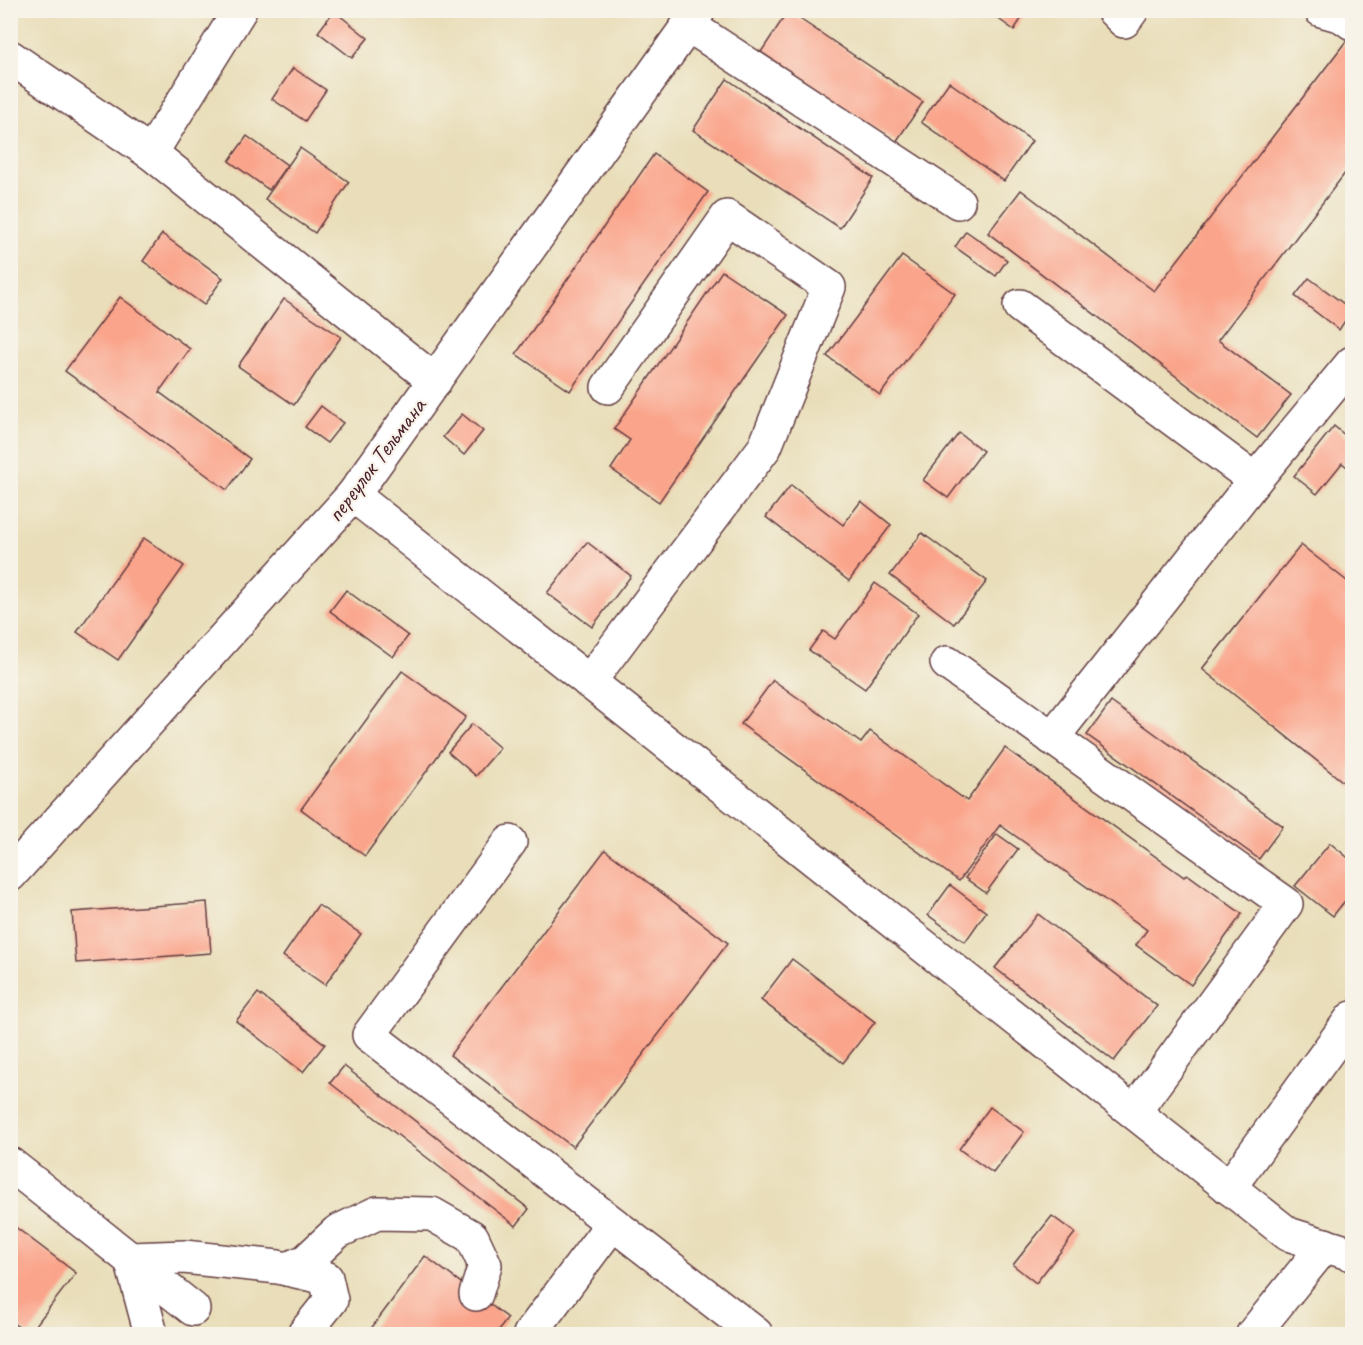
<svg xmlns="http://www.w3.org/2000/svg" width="1363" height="1345" viewBox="0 0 1363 1345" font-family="Caveat,sans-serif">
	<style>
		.building { fill: #faa48b }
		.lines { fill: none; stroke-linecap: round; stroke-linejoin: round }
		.minor-casing { stroke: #623c40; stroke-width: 36 }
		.minor { stroke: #fff; stroke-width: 33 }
		.labels { text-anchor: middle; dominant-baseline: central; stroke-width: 4.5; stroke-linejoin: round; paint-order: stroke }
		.street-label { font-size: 24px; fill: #4a1f2b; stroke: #f7f3e8 }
	</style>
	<rect width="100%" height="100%" fill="#f7f3e8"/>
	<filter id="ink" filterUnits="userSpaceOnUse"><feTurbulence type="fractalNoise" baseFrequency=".0167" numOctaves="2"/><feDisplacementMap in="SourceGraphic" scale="12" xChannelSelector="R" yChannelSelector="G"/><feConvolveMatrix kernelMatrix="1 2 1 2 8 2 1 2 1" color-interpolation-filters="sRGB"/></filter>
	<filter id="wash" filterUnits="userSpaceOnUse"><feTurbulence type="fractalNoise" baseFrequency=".008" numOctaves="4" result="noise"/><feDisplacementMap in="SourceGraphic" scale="24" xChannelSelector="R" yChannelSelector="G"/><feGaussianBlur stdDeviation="1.35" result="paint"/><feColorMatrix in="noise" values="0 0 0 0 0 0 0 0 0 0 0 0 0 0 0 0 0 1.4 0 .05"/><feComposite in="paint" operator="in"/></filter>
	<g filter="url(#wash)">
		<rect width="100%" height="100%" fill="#e9deb9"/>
		<g id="blocks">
			<g class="building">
				<polygon points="986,10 1027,10 1014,30"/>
				<polygon points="334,11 368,38 352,58 318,32"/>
				<polygon points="788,11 923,102 896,142 761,52"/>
				<polygon points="1350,36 1352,38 1352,164 1218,340 1291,395 1257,438 988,233 1021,190 1154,291"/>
				<polygon points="293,68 326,90 305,121 272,99"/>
				<polygon points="727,79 873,178 840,228 693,130"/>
				<polygon points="949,82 1032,141 1004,181 921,122"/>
				<polygon points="247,136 287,165 269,190 229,161"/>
				<polygon points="300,148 349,182 315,233 265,199"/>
				<polygon points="654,154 708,192 570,391 516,354"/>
				<polygon points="966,231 1007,260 996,276 955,247"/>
				<polygon points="162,234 223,278 204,305 143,261"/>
				<polygon points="902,256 955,294 880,395 827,356"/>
				<polygon points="722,271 788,315 659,502 611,469 630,440 614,429"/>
				<polygon points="1309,278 1352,310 1339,330 1295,296"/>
				<polygon points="120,297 190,349 159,392 250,459 227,490 65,371"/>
				<polygon points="284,299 341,337 294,405 238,366"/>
				<polygon points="321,406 343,423 327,443 305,427"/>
				<polygon points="462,414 483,431 464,455 443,437"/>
				<polygon points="1334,426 1347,437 1352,430 1352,471 1342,463 1317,494 1294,476"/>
				<polygon points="959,433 983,451 948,498 923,480"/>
				<polygon points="791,485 843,525 861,501 891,525 849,581 766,517"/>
				<polygon points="922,533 987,581 954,624 890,575"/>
				<polygon points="144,538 184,566 118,660 77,632"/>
				<polygon points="587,542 631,576 592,627 547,593"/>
				<polygon points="1301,545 1352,585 1352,789 1202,669"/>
				<polygon points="875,583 918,614 865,689 809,650 823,631 835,639"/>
				<polygon points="346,590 408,636 393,657 330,611"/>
				<polygon points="402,671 466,717 365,856 301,809"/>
				<polygon points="773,680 861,743 870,731 967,801 1005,748 1184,877 1187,874 1242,914 1191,985 1136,945 1147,930 1000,825 959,881 741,724"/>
				<polygon points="1111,702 1283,826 1259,859 1087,735"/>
				<polygon points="472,724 500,748 476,776 448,752"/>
				<polygon points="997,834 1018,849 986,893 965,878"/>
				<polygon points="1330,843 1352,861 1352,892 1333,916 1295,886"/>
				<polygon points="605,850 728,943 573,1147 450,1055"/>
				<polygon points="950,885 986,912 965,942 928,915"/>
				<polygon points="207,902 211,953 76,963 72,912"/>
				<polygon points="318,905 361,934 325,985 283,956"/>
				<polygon points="1038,914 1157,1006 1114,1061 995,968"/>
				<polygon points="792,959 875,1022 843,1063 761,1000"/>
				<polygon points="258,993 325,1044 303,1072 236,1021"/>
				<polygon points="344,1066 529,1209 516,1226 330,1083"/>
				<polygon points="990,1107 1024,1132 993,1173 959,1149"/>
				<polygon points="1052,1216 1075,1233 1036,1283 1013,1265"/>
				<polygon points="10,1223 76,1273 29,1334 10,1321"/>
				<polygon points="425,1256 508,1318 496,1334 367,1334"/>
			</g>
		</g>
	</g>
	<g filter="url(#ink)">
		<use href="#blocks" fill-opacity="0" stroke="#623c40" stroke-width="1.5"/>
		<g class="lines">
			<g class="minor-casing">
				<g id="minor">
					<polyline points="1113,10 1124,21 1132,10"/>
					<polyline points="1321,10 1342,16 1352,23"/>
					<polyline points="688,25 958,202"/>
					<polyline points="10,57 151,153 435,381"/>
					<polyline points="151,153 240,10"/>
					<polyline points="1020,306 1255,480"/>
					<polyline points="353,495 1288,1234 1352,1254"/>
					<polyline points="947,663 1286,904 1134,1112"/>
					<polyline points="589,682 765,447 829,287 727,217 608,387"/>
					<polyline points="1052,738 1255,480 1352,363"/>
					<polyline points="510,842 369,1035 756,1334"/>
					<polyline points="10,875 353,495 699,10"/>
					<polyline points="10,1164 193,1309"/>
					<polyline points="1229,1188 1352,1018"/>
					<polyline points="287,1269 306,1261 337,1232 377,1213 432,1214 472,1237 485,1265 476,1294"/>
					<polyline points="151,1334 131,1259 184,1257 278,1267 326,1278 331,1300 304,1334"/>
					<polyline points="530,1334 612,1224"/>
					<polyline points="1253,1334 1325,1245"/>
				</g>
			</g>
			<use href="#minor" class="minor"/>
		</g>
	</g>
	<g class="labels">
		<g class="street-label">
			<text transform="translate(376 460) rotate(-53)">переулок Тельмана</text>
		</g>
	</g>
	<rect width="1363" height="1345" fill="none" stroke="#f7f3e8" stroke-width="36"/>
</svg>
